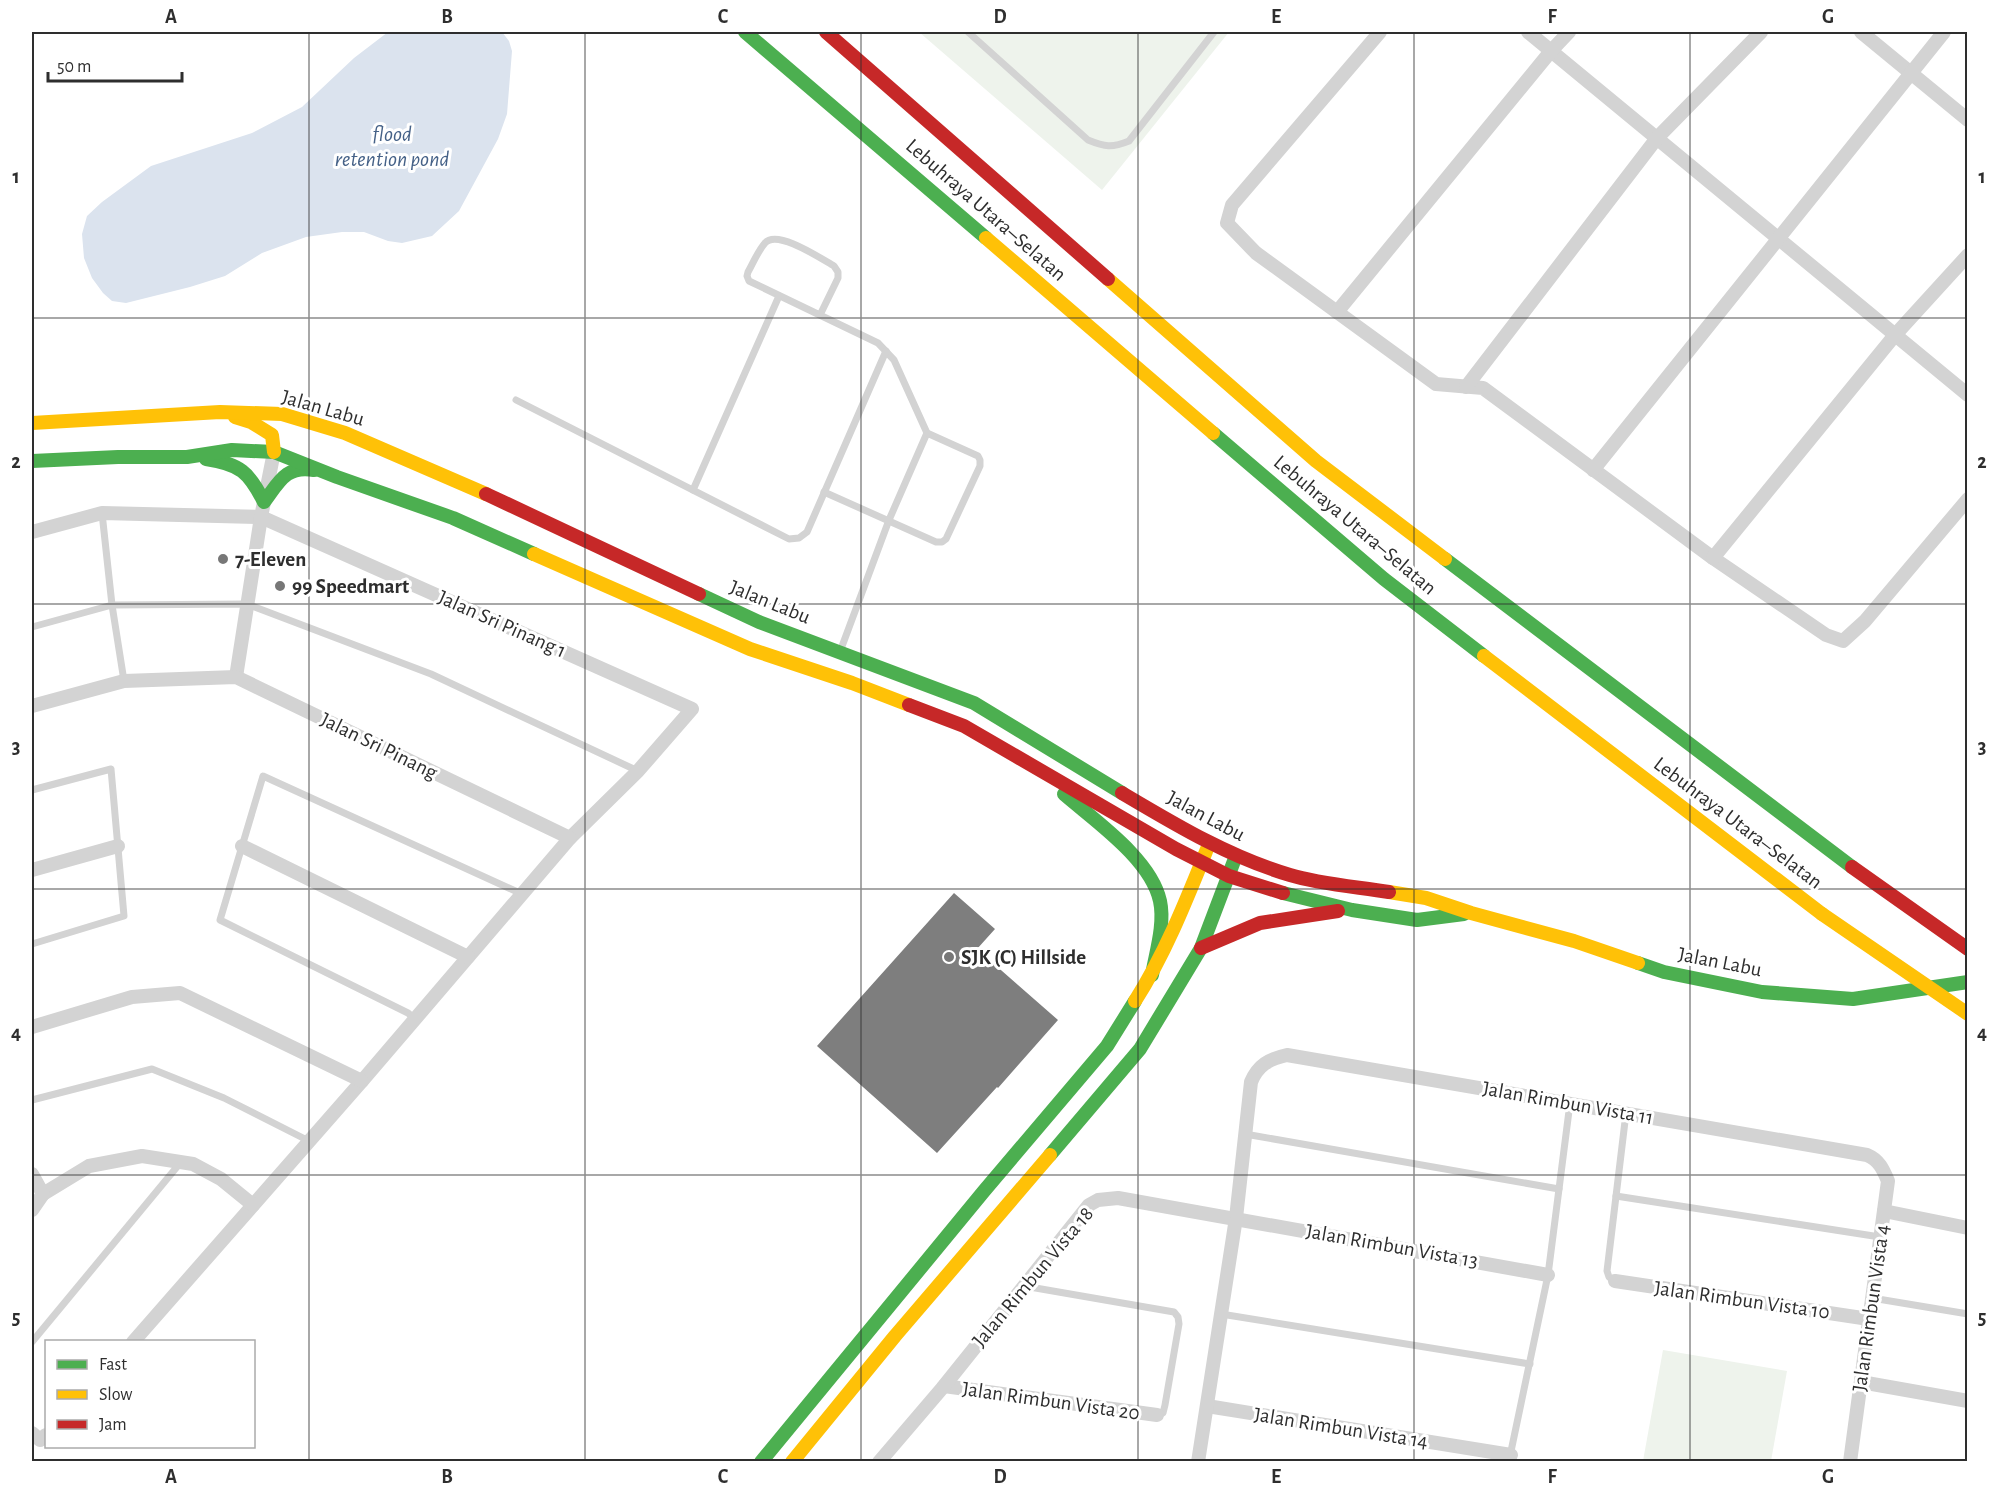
<svg xmlns="http://www.w3.org/2000/svg" width="1999" height="1493" viewBox="0 0 1999 1493" font-family="'Alegreya Sans',sans-serif">
	<style>
		.green { fill: #eef3ec }
		.water { fill: #dbe3ee }
		.building { fill: #7e7e7e }
		.lines { fill: none; stroke-linecap: round; stroke-linejoin: round }
		.lane { stroke: #d3d3d3; stroke-width: 7 }
		.street { stroke: #d3d3d3; stroke-width: 14 }
		.fast { stroke: #4caf50; stroke-width: 14 }
		.slow { stroke: #ffc107; stroke-width: 14 }
		.jam { stroke: #c62828; stroke-width: 14 }
		.slow-bridge { stroke: #ffc107; stroke-width: 14 }
		.grid { fill: none; stroke: #2e2e2e; stroke-width: 1.5; stroke-opacity: 0.55 }
		.poi-dot { fill: #777; stroke: #fff; stroke-width: 2 }
		.labels { text-anchor: middle; dominant-baseline: central; stroke-width: 6; stroke-linejoin: round; paint-order: stroke }
		.street-label { font-size: 21px; fill: #2e2e2e; stroke: #fff }
		.poi-label { font-size: 21px; font-weight: bold; fill: #2e2e2e; stroke: #fff; text-anchor: start }
		.water-label { font-size: 22px; font-style: italic; fill: #456187; stroke: #fff }
		.neatline { fill: none; stroke: #2e2e2e; stroke-width: 2 }
		.grid-label { font-size: 20px; text-anchor: middle; font-weight: bold; fill: #2e2e2e }
	</style>
	<rect width="100%" height="100%" fill="#fff"/>
	<g class="green">
		<polygon points="919,32 1229,32 1102,190"/>
		<polygon points="1663,1350 1787,1371 1771,1461 1643,1461"/>
	</g>
	<polygon class="water" points="388,32 502,32 509,41 512,51 507,114 498,139 459,211 432,236 402,243 388,241 364,232 342,232 306,237 262,253 225,276 190,287 126,303 112,301 103,293 92,278 84,258 82,234 87,216 102,202 151,166 252,133 302,107 354,58"/>
	<polygon class="building" points="954,893 995,929 977,949 1058,1020 998,1088 997,1087 937,1153 817,1046"/>
	<g class="lines">
		<g class="lane">
			<path d="M968,32l120,108c17,7 24,8 41,1l85,-109"/>
			<path d="M820,315l18,-37v-6l-4,-6c-14,-8 -57,-37 -69,-23 -7,8 -12,20 -17,29l-1,4 2,5 129,62 16,17 33,73 -38,87 -48,129"/>
			<polyline points="516,400 789,539 799,538 807,532 886,351"/>
			<polyline points="693,490 779,296"/>
			<polyline points="824,492 936,542 942,542 946,539 980,466 980,460 978,456 927,433"/>
			<polyline points="102,513 112,605 124,681"/>
			<polyline points="32,627 112,605 247,604 431,674 638,771"/>
			<polyline points="32,790 111,769 124,916 32,944"/>
			<polyline points="415,1019 408,1013 220,920 263,776 522,894"/>
			<polyline points="32,1100 152,1069 224,1098 309,1141"/>
			<polyline points="1245,1134 1559,1189"/>
			<polyline points="1616,1196 1880,1237"/>
			<polyline points="1615,1281 1609,1277 1607,1271 1626,1113"/>
			<polyline points="1024,1286 1174,1312 1178,1317 1179,1324 1165,1405 1163,1413 1157,1415"/>
			<polyline points="1872,1298 1968,1314"/>
			<polyline points="1221,1314 1530,1364"/>
			<polyline points="32,1342 181,1162"/>
			<polyline points="1510,1456 1548,1275 1570,1103"/>
		</g>
		<g class="street">
			<polyline points="1380,32 1232,205 1227,223 1256,253 1436,384 1483,388 1713,558 1826,635 1843,641 1865,621 1968,499"/>
			<polyline points="1528,32 1968,395"/>
			<polyline points="1861,32 1968,120"/>
			<polyline points="1337,312 1551,51 1569,32"/>
			<polyline points="1466,387 1657,138 1761,32"/>
			<polyline points="1593,470 1944,32"/>
			<polyline points="32,532 102,513 261,517 692,709 638,771 570,838"/>
			<polyline points="1713,558 1895,335 1968,255"/>
			<polyline points="236,677 261,517 274,452"/>
			<polyline points="32,706 124,681 236,677 570,838 362,1081 133,1342"/>
			<polyline points="242,846 468,957"/>
			<polyline points="32,870 118,846"/>
			<polyline points="32,1027 132,997 180,993 362,1081"/>
			<polyline points="32,1174 43,1194 89,1166 142,1156 193,1164 221,1179 253,1205"/>
			<polyline points="32,1210 43,1194"/>
			<polyline points="1884,1211 1968,1228"/>
			<polyline points="1615,1281 1869,1319"/>
			<polyline points="1861,1382 1968,1401"/>
			<polyline points="944,1386 1157,1415"/>
			<polyline points="1207,1406 1511,1455"/>
			<polyline points="32,1433 40,1440 46,1435"/>
			<polyline points="879,1462 944,1386 1089,1205 1098,1200 1118,1198 1548,1275"/>
			<path d="M1198,1462l38,-244 15,-136c7,-17 18,-23 36,-27l580,100c12,5 16,14 21,26l-38,281"/>
		</g>
		<g class="fast">
			<polyline points="745,32 986,238"/>
			<polyline points="1213,433 1384,579 1484,656"/>
			<path d="M206,459c34,5 43,13 58,43 15,-20 22,-37 50,-32"/>
			<polyline points="32,461 118,457 187,457 232,450 274,452 337,477 453,518 534,554"/>
			<polyline points="1445,559 1852,867"/>
			<polyline points="699,594 759,622 974,703 1122,793"/>
			<path d="M1064,794c31,27 87,65 96,107 5,23 -4,51 -8,74"/>
			<polyline points="1283,893 1352,910 1417,920 1464,914"/>
			<polyline points="1638,963 1664,972 1762,992 1853,999 1968,982"/>
			<polyline points="1050,1155 1140,1049 1201,948 1234,861"/>
			<polyline points="761,1462 984,1191 1107,1046 1135,1001"/>
		</g>
		<g class="slow">
			<polyline points="986,238 1213,433"/>
			<polyline points="1108,279 1316,461 1445,559"/>
			<polyline points="235,417 251,422 272,435 274,452"/>
			<polyline points="32,423 220,412 282,414 345,433 486,494"/>
			<polyline points="534,554 750,649 852,683 909,705"/>
			<polyline points="1484,656 1822,914"/>
			<polyline points="1389,892 1426,898 1471,913 1574,941 1638,963"/>
			<path d="M1135,1001c30,-47 51,-100 72,-152"/>
			<polyline points="792,1462 895,1336 1050,1155"/>
		</g>
		<g class="jam">
			<polyline points="826,32 1108,279"/>
			<polyline points="486,494 699,594"/>
			<polyline points="909,705 964,726 1176,849 1229,876 1283,893"/>
			<path d="M1122,793c54,32 107,64 168,82 29,9 69,12 99,17"/>
			<polyline points="1852,867 1968,949"/>
			<polyline points="1201,948 1260,923 1338,911"/>
		</g>
		<polyline class="slow-bridge" points="1822,914 1968,1014"/>
	</g>
	<path class="grid" d="M309,32v1430M585,32v1430M861,32v1430M1138,32v1430M1414,32v1430M1690,32v1430M32,318h1936M32,604h1936M32,889h1936M32,1175h1936"/>
	<g class="poi-dot">
		<circle cx="223" cy="559" r="6"/>
		<circle cx="280" cy="586" r="6"/>
		<circle cx="949" cy="957" r="6"/>
	</g>
	<g class="labels">
		<g class="street-label">
			<text transform="translate(986 210) rotate(41)">Lebuhraya Utara–Selatan</text>
			<text transform="translate(323 408) rotate(16)">Jalan Labu</text>
			<text transform="translate(1355 525) rotate(40)">Lebuhraya Utara–Selatan</text>
			<text transform="translate(770 602) rotate(22)">Jalan Labu</text>
			<text transform="translate(502 624) rotate(24)">Jalan Sri Pinang 1</text>
			<text transform="translate(379 746) rotate(26)">Jalan Sri Pinang</text>
			<text transform="translate(1206 816) rotate(28)">Jalan Labu</text>
			<text transform="translate(1738 823) rotate(37)">Lebuhraya Utara–Selatan</text>
			<text transform="translate(1720 962) rotate(11)">Jalan Labu</text>
			<text transform="translate(1568 1103) rotate(10)">Jalan Rimbun Vista 11</text>
			<text transform="translate(1392 1246) rotate(10)">Jalan Rimbun Vista 13</text>
			<text transform="translate(1033 1277) rotate(-50)">Jalan Rimbun Vista 18</text>
			<text transform="translate(1742 1300) rotate(8)">Jalan Rimbun Vista 10</text>
			<text transform="translate(1871 1308) rotate(-82)">Jalan Rimbun Vista 4</text>
			<text transform="translate(1051 1401) rotate(8)">Jalan Rimbun Vista 20</text>
			<text transform="translate(1341 1428) rotate(9)">Jalan Rimbun Vista 14</text>
		</g>
		<g class="poi-label">
			<text x="235" y="559">7-Eleven</text>
			<text x="292" y="586">99 Speedmart</text>
			<text x="961" y="957">SJK (C) Hillside</text>
		</g>
		<g class="water-label">
			<text x="392" y="134">flood<tspan x="392" dy="25">retention pond</tspan></text>
		</g>
	</g>
	<rect width="1999" height="1493" fill="none" stroke="#ffffff" stroke-width="66"/>
	<rect x="45" y="1340" width="210" height="108" fill="#ffffff" stroke="#ababab" stroke-width="1.5"/>
	<rect x="57" y="1360" width="30" height="9" fill="#4caf50" stroke="#ababab" stroke-width="1.5"/>
	<text x="99" y="1370" font-size="18" fill="#2e2e2e">Fast</text>
	<rect x="57" y="1390" width="30" height="9" fill="#ffc107" stroke="#ababab" stroke-width="1.5"/>
	<text x="99" y="1400" font-size="18" fill="#2e2e2e">Slow</text>
	<rect x="57" y="1420" width="30" height="9" fill="#c62828" stroke="#ababab" stroke-width="1.5"/>
	<text x="99" y="1430" font-size="18" fill="#2e2e2e">Jam</text>
	<path d="M48 72v9h134v-9" fill="none" stroke="#2e2e2e" stroke-width="3"/>
	<text x="57" y="72" font-size="18" fill="#2e2e2e" stroke="#ffffff" stroke-width="4.5" paint-order="stroke">50 m</text>
	<rect x="33" y="33" width="1933" height="1427" class="neatline"/>
	<g class="grid-label">
		<text x="171" y="23">A</text>
		<text x="447" y="23">B</text>
		<text x="723" y="23">C</text>
		<text x="1000" y="23">D</text>
		<text x="1276" y="23">E</text>
		<text x="1552" y="23">F</text>
		<text x="1828" y="23">G</text>
		<text x="16" y="183">1</text>
		<text x="1982" y="183">1</text>
		<text x="16" y="468">2</text>
		<text x="1982" y="468">2</text>
		<text x="16" y="753">3</text>
		<text x="1982" y="753">3</text>
		<text x="16" y="1039">4</text>
		<text x="1982" y="1039">4</text>
		<text x="16" y="1324">5</text>
		<text x="1982" y="1324">5</text>
		<text x="171" y="1483">A</text>
		<text x="447" y="1483">B</text>
		<text x="723" y="1483">C</text>
		<text x="1000" y="1483">D</text>
		<text x="1276" y="1483">E</text>
		<text x="1552" y="1483">F</text>
		<text x="1828" y="1483">G</text>
	</g>
</svg>
